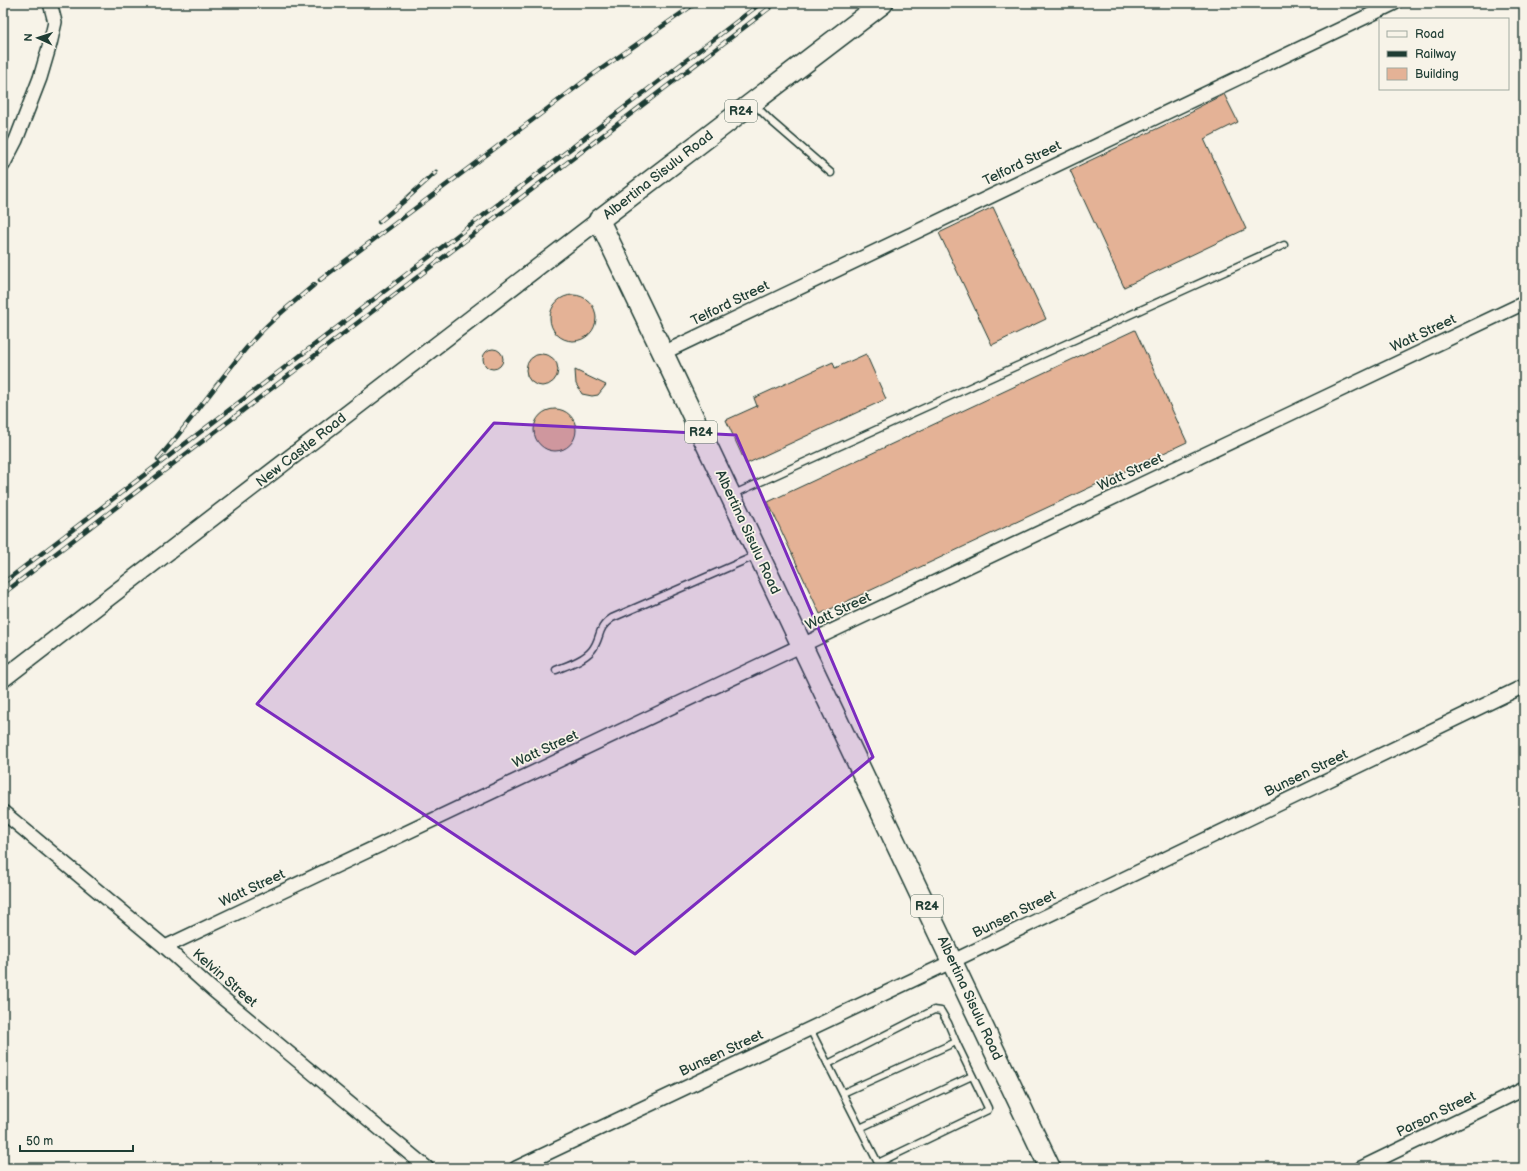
<svg xmlns="http://www.w3.org/2000/svg" width="1527" height="1171" viewBox="0 0 1527 1171" font-family="'Balsamiq Sans',sans-serif">
	<style>
		.building { fill: #e4b296; stroke: #1f3d34 }
		.lines { fill: none; stroke-linecap: round; stroke-linejoin: round }
		.service-casing { stroke: #1f3d34; stroke-width: 9 }
		.minor-casing { stroke: #1f3d34; stroke-width: 16 }
		.tertiary-casing { stroke: #1f3d34; stroke-width: 19 }
		.primary-casing { stroke: #1f3d34; stroke-width: 23 }
		.service { stroke: #f7f3e8; stroke-width: 6 }
		.minor { stroke: #f7f3e8; stroke-width: 13 }
		.tertiary { stroke: #f7f3e8; stroke-width: 16 }
		.primary { stroke: #f7f3e8; stroke-width: 20 }
		.rail-casing { stroke: #1f3d34; stroke-width: 4.5 }
		.rail { stroke: #f7f3e8; stroke-width: 3; stroke-dasharray: 9; stroke-linecap: butt }
		.marked { fill: #7b2cbf; fill-opacity: 0.2; stroke: #7b2cbf; stroke-width: 3; stroke-linejoin: round }
		.labels { text-anchor: middle; dominant-baseline: central; stroke-width: 3.5; stroke-linejoin: round; paint-order: stroke }
		.shield { fill: #f7f3e8; stroke: #60746a; stroke-width: 1 }
		.shield-label { font-size: 13px; font-weight: bold; fill: #1f3d34 }
		.street-label { font-size: 14px; fill: #1f3d34; stroke: #f7f3e8 }
	</style>
	<rect width="100%" height="100%" fill="#f7f3e8"/>
	<filter id="ink" filterUnits="userSpaceOnUse"><feTurbulence type="fractalNoise" baseFrequency=".025" numOctaves="2"/><feDisplacementMap in="SourceGraphic" scale="8" xChannelSelector="R" yChannelSelector="G"/><feConvolveMatrix kernelMatrix="1 2 1 2 8 2 1 2 1" color-interpolation-filters="sRGB"/></filter>
	<g filter="url(#ink)">
		<g class="building">
			<polygon points="1224,94 1238,122 1204,139 1246,229 1124,287 1070,170 1194,111 1193,110"/>
			<polygon points="993,207 1046,319 992,345 939,233"/>
			<circle cx="573" cy="318" r="23"/>
			<polygon points="1135,330 1187,442 820,614 768,502"/>
			<circle cx="493" cy="359" r="10"/>
			<polygon points="866,354 886,399 746,464 726,420 757,406 754,398 833,362 835,368"/>
			<circle cx="542" cy="370" r="16"/>
			<polygon points="575,370 606,385 598,395 592,396 582,394 576,384"/>
			<circle cx="555" cy="430" r="21"/>
		</g>
		<g class="lines">
			<g class="service-casing">
				<g id="service">
					<polyline points="755,105 771,121 831,173"/>
					<polyline points="734,494 1284,245"/>
					<path d="M556,670c12,-5 28,-10 36,-20 10,-13 4,-21 20,-32l145,-63"/>
					<polyline points="810,1029 878,1163 988,1110 988,1108 956,1042"/>
					<polyline points="828,1064 934,1010 941,1011 948,1023 956,1042 843,1093"/>
					<polyline points="860,1128 972,1076"/>
				</g>
			</g>
			<g class="minor-casing">
				<g id="minor">
					<polyline points="3,165 16,140 40,78 50,44 55,22 50,3"/>
					<polyline points="663,353 1395,3"/>
					<polyline points="3,812 165,947 213,990 427,1168"/>
					<polyline points="165,947 1524,303"/>
					<polyline points="516,1168 953,961 1524,686"/>
					<polyline points="1361,1168 1524,1089"/>
				</g>
			</g>
			<g class="tertiary-casing">
				<polyline id="tertiary" points="3,679 599,220"/>
			</g>
			<g class="primary-casing">
				<polyline id="primary" points="883,3 599,220 663,353 1050,1168"/>
			</g>
			<use href="#service" class="service"/>
			<use href="#minor" class="minor"/>
			<use href="#tertiary" class="tertiary"/>
			<use href="#primary" class="primary"/>
			<g class="rail-casing">
				<g id="rail">
					<polyline points="379,222 403,202 436,172"/>
					<polyline points="320,280 591,76 696,3"/>
					<path d="M158,459c33,-37 59,-77 91,-114 19,-23 43,-41 65,-60"/>
					<polyline points="3,583 761,3"/>
					<polyline points="4,593 776,3"/>
				</g>
			</g>
			<use href="#rail" class="rail"/>
		</g>
	</g>
	<path class="marked" d="M494,423l242,12 137,322 -238,197 -378,-250z"/>
	<g class="labels">
		<g class="shield">
			<rect x="725" y="100" width="32" height="22" rx="3"/>
			<rect x="685" y="421" width="32" height="22" rx="3"/>
			<rect x="911" y="895" width="32" height="22" rx="3"/>
		</g>
		<g class="shield-label">
			<text x="741" y="111">R24</text>
			<text x="701" y="432">R24</text>
			<text x="927" y="906">R24</text>
		</g>
		<g class="street-label">
			<text transform="translate(1022 163) rotate(-26)">Telford Street</text>
			<text transform="translate(658 175) rotate(-38)">Albertina Sisulu Road</text>
			<text transform="translate(730 303) rotate(-26)">Telford Street</text>
			<text transform="translate(1423 333) rotate(-25)">Watt Street</text>
			<text transform="translate(301 450) rotate(-38)">New Castle Road</text>
			<text transform="translate(1130 472) rotate(-25)">Watt Street</text>
			<text transform="translate(748 532) rotate(65)">Albertina Sisulu Road</text>
			<text transform="translate(838 611) rotate(-25)">Watt Street</text>
			<text transform="translate(545 749) rotate(-25)">Watt Street</text>
			<text transform="translate(1306 773) rotate(-26)">Bunsen Street</text>
			<text transform="translate(252 888) rotate(-25)">Watt Street</text>
			<text transform="translate(1014 914) rotate(-26)">Bunsen Street</text>
			<text transform="translate(225 978) rotate(41)">Kelvin Street</text>
			<text transform="translate(970 998) rotate(65)">Albertina Sisulu Road</text>
			<text transform="translate(721 1053) rotate(-25)">Bunsen Street</text>
			<text transform="translate(1436 1114) rotate(-26)">Parson Street</text>
		</g>
	</g>
	<rect width="1527" height="1171" fill="none" stroke="#f7f3e8" stroke-width="16"/>
	<rect x="8" y="8" width="1511" height="1155" fill="none" stroke="#1f3d34" stroke-width="1.5" filter="url(#ink)"/>
	<rect x="1379" y="18" width="130" height="72" fill="#f7f3e8" stroke="#a1aaa0"/>
	<rect x="1387" y="31" width="20" height="6" fill="#f7f3e8" stroke="#a1aaa0"/>
	<text x="1415" y="38" font-size="12" fill="#1f3d34">Road</text>
	<rect x="1387" y="51" width="20" height="6" fill="#1f3d34" stroke="#a1aaa0"/>
	<text x="1415" y="58" font-size="12" fill="#1f3d34">Railway</text>
	<rect x="1387" y="68" width="20" height="12" fill="#e4b296" stroke="#a1aaa0"/>
	<text x="1415" y="78" font-size="12" fill="#1f3d34">Building</text>
	<g transform="translate(38 38) rotate(273)" stroke="#f7f3e8" stroke-width="3" paint-order="stroke">
	<path d="M0-3L7 15L0 10L-7 15Z" fill="#1f3d34"/>
	<text y="-6" font-size="11" font-weight="bold" text-anchor="middle" fill="#1f3d34">N</text>
	</g>
	<path d="M20 1145v6h113v-6" fill="none" stroke="#1f3d34" stroke-width="2"/>
	<text x="26" y="1145" font-size="12" fill="#1f3d34" stroke="#f7f3e8" stroke-width="3" paint-order="stroke">50 m</text>
</svg>
